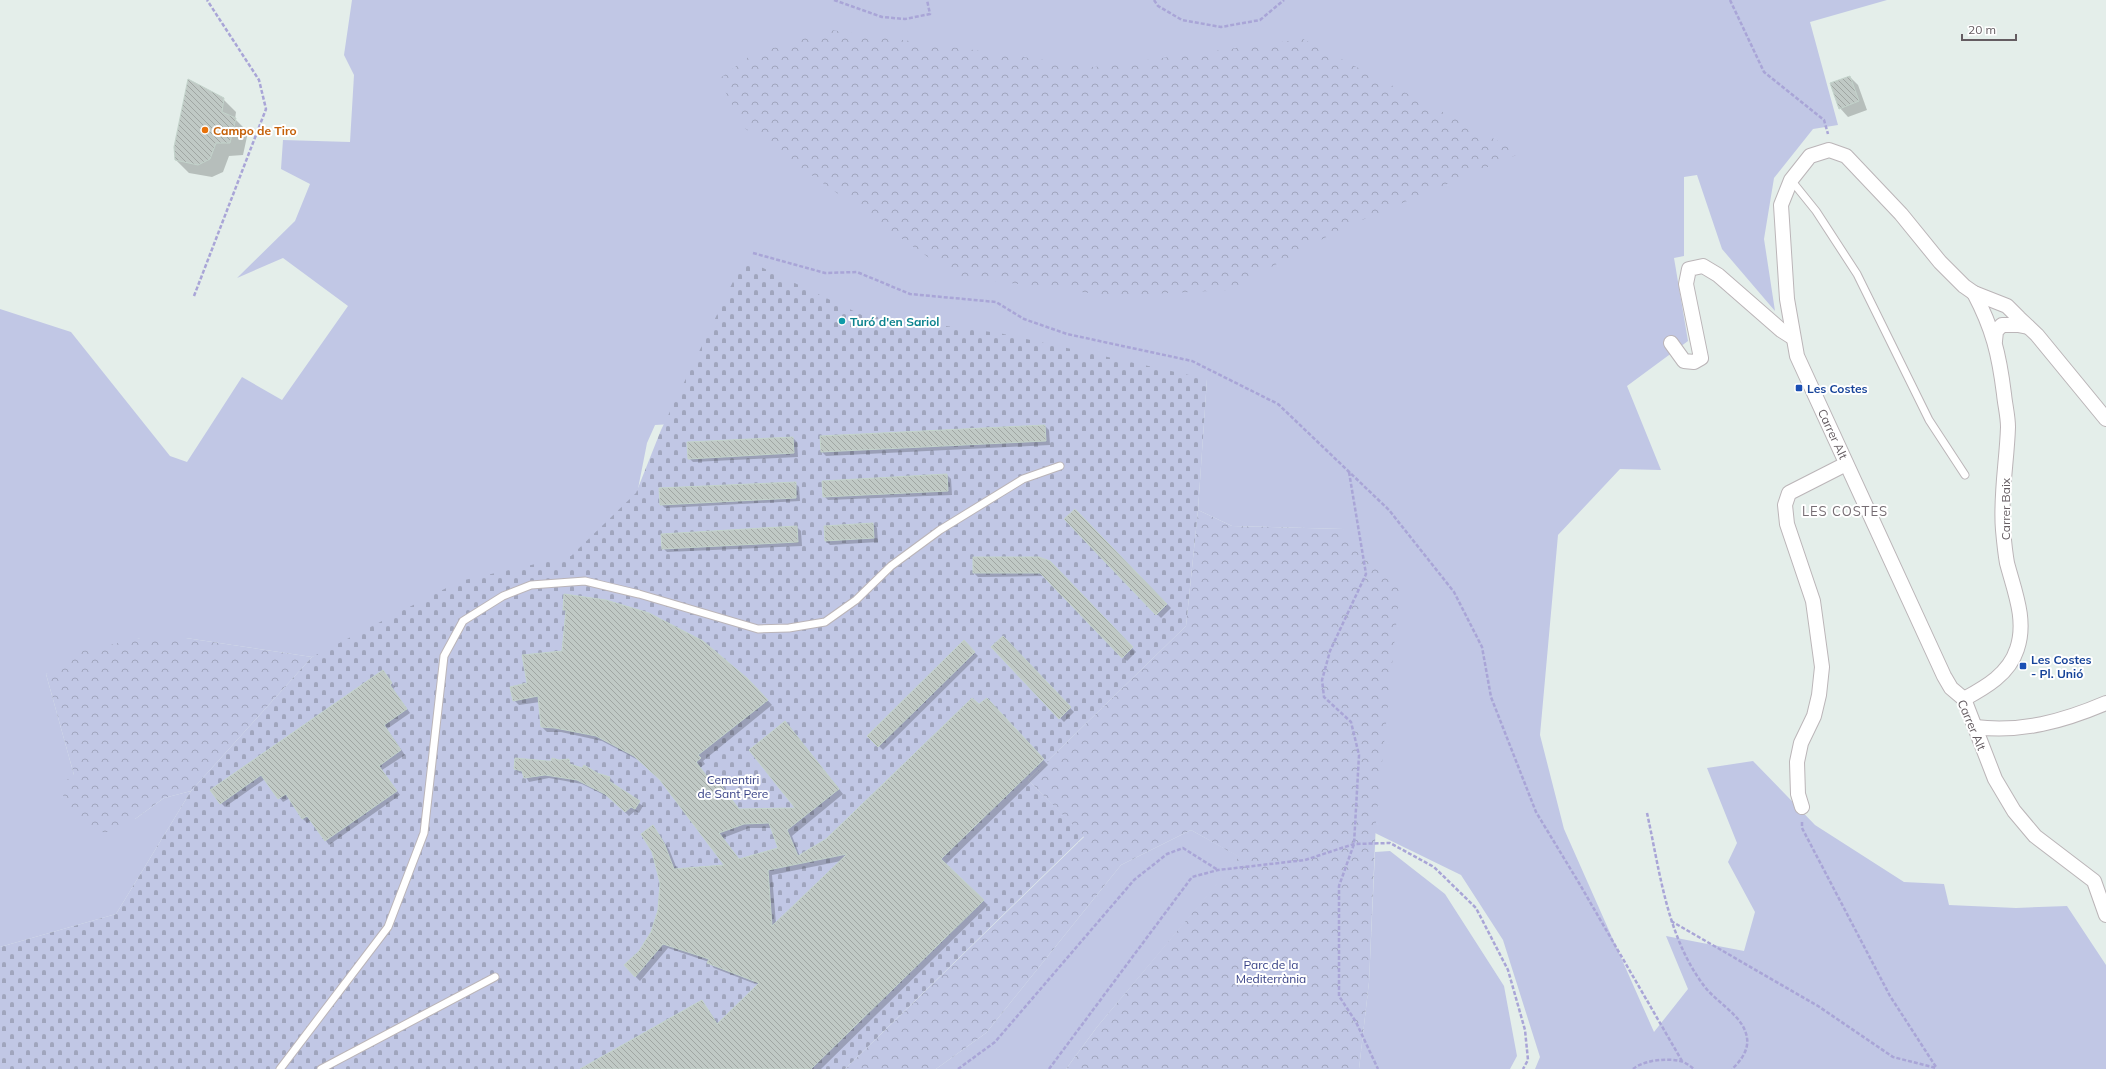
<svg xmlns="http://www.w3.org/2000/svg" width="2106" height="1069" viewBox="0 0 2106 1069" font-family="Mulish,sans-serif">
	<style>
		.green { fill: #c1c7e5 }
		.forest { fill: url(#forest-crowns) }
		.cemetery { fill: url(#cemetery-stones) }
		.shadow { fill: #0003; fill-rule: evenodd }
		.building { fill: url(#building-back-hatch); stroke: #c3d3cb; fill-rule: evenodd }
		.lines { fill: none; stroke-linecap: round; stroke-linejoin: round }
		.lane-casing { stroke: #bbb5b8; stroke-width: 9 }
		.street-casing { stroke: #bbb5b8; stroke-width: 16 }
		.path { stroke: #a9a5d7; stroke-width: 2.5; stroke-dasharray: 4 2; stroke-linecap: butt }
		.lane { stroke: #fff; stroke-width: 7 }
		.street { stroke: #fff; stroke-width: 14 }
		.food-dot { fill: #e8710a; stroke: #fff; stroke-width: 1.5 }
		.culture-dot { fill: #0f9aa8; stroke: #fff; stroke-width: 1.5 }
		.transit-dot { fill: #1a4fb4; stroke: #fff; stroke-width: 1.5 }
		.labels { text-anchor: middle; dominant-baseline: central; stroke-width: 4; stroke-linejoin: round; paint-order: stroke }
		.food-label { font-size: 12px; font-weight: bold; fill: #c56008; stroke: #fff; text-anchor: start }
		.culture-label { font-size: 12px; font-weight: bold; fill: #0d838f; stroke: #fff; text-anchor: start }
		.transit-label { font-size: 12px; font-weight: bold; fill: #164399; stroke: #fff; text-anchor: start }
		.street-label { font-size: 12px; fill: #645c61; stroke: #fff }
		.park-label { font-size: 12px; fill: #384287; stroke: #fff }
		.neighbourhood-label { font-size: 13px; letter-spacing: 1px; fill: #766d73; stroke: #fff }
	</style>
	<defs>
		<pattern id="forest-crowns" width="20" height="18" patternUnits="userSpaceOnUse"><rect width="20" height="18" fill="#c1c7e5"/><path d="M2 6a3 3 0 1 1 6 0M12 15a3 3 0 1 1 6 0" fill="none" stroke="#a0a5bd"/></pattern>
		<pattern id="cemetery-stones" width="16" height="16" patternUnits="userSpaceOnUse"><rect width="16" height="16" fill="#c1c7e5"/><path d="M2 7V4a2 2 0 0 1 4 0v3zM10 15v-3a2 2 0 0 1 4 0v3z" fill="#a0a5bd"/></pattern>
		<pattern id="building-back-hatch" width="6" height="6" patternUnits="userSpaceOnUse"><rect width="6" height="6" fill="#c0c9c5"/><path d="M-1 5l2 2M0 0l6 6M5-1l2 2" fill="none" stroke="#a0a6a3"/></pattern>
	</defs>
	<rect width="100%" height="100%" fill="#e4eeea"/>
	<g class="green">
		<polygon points="352,0 1887,0 1810,22 1838,125 1813,129 1774,178 1764,239 1775,311 1722,249 1697,175 1684,177 1684,256 1674,258 1688,341 1627,386 1661,470 1620,469 1558,535 1540,735 1564,829 1654,1032 1688,989 1666,936 1744,951 1755,912 1728,862 1737,843 1707,768 1753,761 1815,825 1904,882 1944,884 1949,905 2016,908 2067,906 2106,965 2106,1069 1535,1069 1540,1057 1503,940 1461,875 1375,833 1343,529 1232,526 1198,510 1207,379 1078,401 655,425 647,443 627,545 452,605 312,657 186,638 140,638 46,674 74,775 135,819 164,798 191,791 116,914 0,947 0,309 71,332 170,456 187,462 242,377 282,400 348,306 283,258 237,278 295,221 310,184 281,169 283,140 350,142 354,75 344,55"/>
		<polygon points="1191,830 1240,857 1097,1027 1066,1069 936,1069 986,1033 1121,865"/>
		<polygon points="1390,851 1445,894 1504,986 1517,1056 1510,1069 1359,1069 1369,982 1375,852"/>
	</g>
	<g class="forest">
		<polygon points="831,30 1094,67 1303,39 1521,153 1343,228 1229,290 1113,296 955,276 743,127 719,79 751,55"/>
		<polygon points="1198,510 1232,526 1343,529 1400,587 1376,822 1369,982 1359,1069 1066,1069 1097,1027 1239,857 1191,830 1121,865 986,1033 936,1069 845,1069 1084,837 1028,780 1186,626"/>
		<path d="M140,638h46l126,19 -121,134 -27,7 -29,21 -30,14c-31,-13 -41,-14 -43,-50l12,-8 -28,-101 36,-23z"/>
	</g>
	<polygon class="cemetery" points="744,259 862,315 999,333 1207,379 1198,510 1186,626 1028,780 1084,836 845,1069 0,1069 0,947 116,914 191,791 312,657 460,581 571,556 636,493 661,430"/>
	<g class="shadow">
		<polygon points="1850,77 1858,85 1867,110 1848,117 1840,108"/>
		<polygon points="223,99 236,112 235,119 248,132 243,155 229,156 223,172 212,177 189,173 176,160"/>
		<polygon points="1045,426 1049,430 1050,445 826,456 822,452"/>
		<polygon points="793,438 797,442 798,457 693,462 689,458"/>
		<polygon points="947,475 951,479 952,495 828,500 824,496"/>
		<polygon points="795,483 799,487 800,501 665,508 661,504"/>
		<polygon points="1075,510 1171,608 1161,618 1066,519"/>
		<polygon points="873,524 877,528 878,542 830,545 826,541"/>
		<polygon points="797,527 801,531 802,546 667,552 663,548"/>
		<polygon points="1049,562 1136,652 1127,661 1045,576 978,577 974,573"/>
		<path d="M565,595l181,83 26,27 -69,56 2,3 -5,4 40,42 57,-1 -7,-82 53,67 -51,42 8,20 27,-16 152,-134 13,-2 56,61 -103,100 43,40 -167,164h-239l120,-68 16,23 40,-39 -44,-17 -5,-6 -41,-14 -28,33 -5,-5 5,-25 12,-19 7,-22 3,-28 -9,-56 16,23 8,20 48,-3 -63,-85 -22,-20 -38,-20 -41,-9h-14l-5,-5 -2,-25 -21,3 -5,-5 14,-16 35,-32 4,-39 -3,-3zM749,828h23l8,21 -41,10 -16,-21zM841,861l-65,63 -4,-49z"/>
		<polygon points="1003,637 1074,712 1064,722 992,647"/>
		<polygon points="964,641 978,656 883,750 869,736"/>
		<polygon points="383,671 395,687 393,689 410,713 387,729 405,755 382,770 400,795 329,845 311,820 307,823 303,819 290,798 283,802 265,779 225,807 221,803"/>
		<polygon points="569,760 573,766 610,778 614,782 613,785 643,806 639,813 635,811 629,816 610,798 582,784 549,778 529,782 524,774 519,773 515,769"/>
	</g>
	<g class="building">
		<polygon points="1850,76 1859,101 1839,109 1830,83"/>
		<polygon points="188,79 224,98 222,112 236,118 230,143 216,143 210,159 198,165 175,160 174,147"/>
		<polygon points="1045,425 1046,441 821,452 820,436"/>
		<polygon points="793,437 794,453 688,459 687,442"/>
		<polygon points="947,474 948,491 823,497 822,481"/>
		<polygon points="796,482 796,498 660,505 659,488"/>
		<polygon points="1075,509 1167,604 1156,615 1064,519"/>
		<polygon points="873,523 874,538 825,541 824,526"/>
		<polygon points="797,526 798,542 662,549 661,534"/>
		<polygon points="973,557 1039,557 1050,561 1133,647 1122,658 1040,573 973,573"/>
		<path d="M564,594l42,6 43,13 54,28 44,37 21,22 -70,55 3,3 -5,4 13,17 5,-3 25,33 56,-1 -46,-58 36,-29 54,68 -52,41 11,26 28,-17 146,-141 7,6 8,-6 57,61 -103,100 43,41 -173,169h-231l122,-69 15,24 42,-41 -52,-20 2,-4 -46,-15 -28,33 -11,-12 15,-14 12,-19 7,-22 2,-27 -8,-31 -11,-18 12,-9 11,18 10,26 50,-4 -64,-85 -26,-24 -38,-20 -41,-8 -14,-1 -3,-31 -25,5 -3,-14 17,-4 -5,-28 40,-4 4,-41h-3zM769,823l9,25 -39,11 -20,-26 25,-9zM847,854l-75,72 -4,-56z"/>
		<polygon points="1003,636 1071,707 1059,719 991,647"/>
		<polygon points="964,640 975,652 878,747 867,736"/>
		<polygon points="383,670 392,683 390,685 407,709 384,725 401,750 379,766 397,791 325,841 307,816 302,819 286,794 278,799 261,775 220,804 210,790"/>
		<polygon points="515,758 547,761 551,761 552,758 559,760 569,759 570,764 582,768 584,765 597,773 610,777 609,781 640,801 635,809 631,807 625,812 605,794 577,780 545,775 524,778 522,771 514,769"/>
	</g>
	<g class="lines">
		<g class="lane-casing">
			<g id="lane">
				<polyline points="1791,180 1816,211 1857,274 1929,420 1965,475"/>
				<polyline points="280,1069 388,927 424,833 444,656 463,621 503,596 531,585 585,581 639,594 758,629 789,628 825,622 856,600 891,566 940,530 1023,479 1060,466"/>
				<polyline points="321,1069 495,977"/>
			</g>
		</g>
		<g class="street-casing">
			<g id="street">
				<polyline points="1995,341 1996,331 2002,325 2018,325 2028,327"/>
				<polyline points="1671,343 1684,361 1694,362 1701,358 1686,284 1689,269 1703,266 1718,275 1781,330 1792,337"/>
				<polyline points="2106,419 2037,335 2019,318 2007,306 1974,293 1964,286 1940,262 1901,214 1846,156 1829,150 1810,156 1791,180 1781,205 1787,299 1797,356 1944,676 1951,688 1964,699 1995,779 2014,811 2035,836 2094,881 2106,915"/>
				<path d="M1964,699c22,-12 45,-25 53,-50 10,-29 -3,-59 -10,-86 -2,-11 -3,-22 -4,-33 -3,-34 4,-69 5,-103 0,-11 -3,-22 -4,-33 -5,-40 -11,-65 -30,-101"/>
				<path d="M1975,727c46,6 89,-6 131,-24"/>
				<polyline points="1802,807 1798,794 1797,762 1801,743 1814,716 1819,695 1822,667 1813,601 1787,524 1785,505 1789,493 1846,464"/>
			</g>
		</g>
		<g class="path">
			<polyline points="834,0 882,17 905,19 930,14 927,0"/>
			<polyline points="1154,0 1158,6 1182,20 1221,27 1260,20 1284,0"/>
			<polyline points="1730,0 1764,72 1824,120 1828,134"/>
			<polyline points="753,253 825,273 857,272 910,294 996,302 1024,319 1067,334 1192,361 1278,404 1389,510 1454,592 1482,647 1491,697 1536,812 1579,883 1682,1061"/>
			<polyline points="194,296 266,109 259,80 207,0"/>
			<polyline points="1349,472 1366,574 1330,651 1322,680 1324,697 1351,722 1359,755 1354,844 1339,886 1339,996 1356,1022 1378,1069"/>
			<path d="M1647,813c13,59 20,125 58,174 12,16 39,29 42,51 2,12 -7,24 -15,31"/>
			<polyline points="1802,822 1802,828 1890,996 1936,1067"/>
			<polyline points="1671,921 1818,1006 1893,1057 1936,1068"/>
			<polyline points="958,1069 995,1042 1134,880 1167,854 1183,848 1218,870"/>
			<polyline points="1049,1069 1192,877 1218,870 1305,860 1354,844 1390,843 1434,867 1476,908 1508,970 1525,1030 1528,1060 1523,1069"/>
			<path d="M1633,1069c11,-9 33,-11 47,-8 5,1 10,5 14,8"/>
		</g>
		<use href="#lane" class="lane"/>
		<use href="#street" class="street"/>
	</g>
	<circle class="food-dot" cx="205" cy="130" r="4"/>
	<circle class="culture-dot" cx="842" cy="321" r="4"/>
	<g class="transit-dot">
		<rect x="1795" y="384" width="8" height="8" rx="2"/>
		<rect x="2019" y="662" width="8" height="8" rx="2"/>
	</g>
	<g class="labels">
		<g class="food-label">
			<text x="213" y="130">Campo de Tiro</text>
		</g>
		<g class="culture-label">
			<text x="850" y="321">Turó d'en Sariol</text>
		</g>
		<g class="transit-label">
			<text x="1807" y="388">Les Costes</text>
			<text x="2031" y="659">Les Costes<tspan x="2031" dy="14">- Pl. Unió</tspan></text>
		</g>
		<g class="street-label">
			<text transform="translate(1833 434) rotate(65)">Carrer Alt</text>
			<text transform="translate(2005 509) rotate(-90)">Carrer Baix</text>
			<text transform="translate(1972 725) rotate(67)">Carrer Alt</text>
		</g>
		<g class="park-label">
			<text x="733" y="779">Cementiri<tspan x="733" dy="14">de Sant Pere</tspan></text>
			<text x="1271" y="964">Parc de la<tspan x="1271" dy="14">Mediterrània</tspan></text>
		</g>
		<g class="neighbourhood-label">
			<text x="1845" y="511">LES COSTES</text>
		</g>
	</g>
	<path d="M1962 34v6h54v-6" fill="none" stroke="#645c61" stroke-width="2"/>
	<text x="1968" y="34" font-size="12" fill="#645c61" stroke="#ffffff" stroke-width="3" paint-order="stroke">20 m</text>
</svg>
